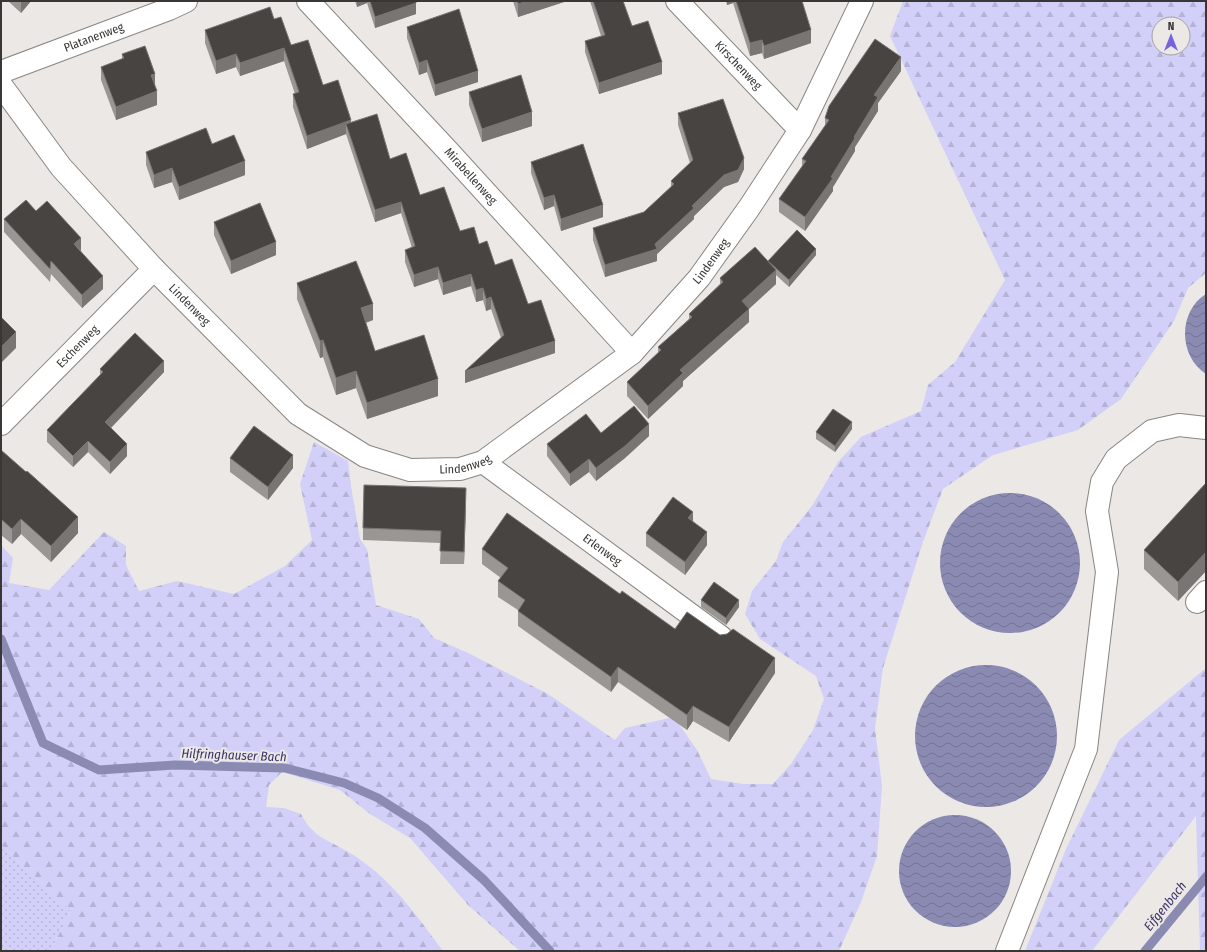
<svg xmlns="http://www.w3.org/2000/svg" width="1207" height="952" viewBox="0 0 1207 952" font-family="'Fira Sans Condensed',sans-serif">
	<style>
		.grass { fill: url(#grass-dots) }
		.forest { fill: url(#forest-firs); fill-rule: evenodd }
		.water { fill: url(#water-waves) }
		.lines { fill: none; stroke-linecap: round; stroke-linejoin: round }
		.stream { stroke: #8b8ab3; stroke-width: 9 }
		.minor-casing { stroke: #898683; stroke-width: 24 }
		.minor { stroke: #fff; stroke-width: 22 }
		.wall { fill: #999694 }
		.shaded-wall { fill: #787573 }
		.building { fill: #474442; stroke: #787573 }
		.labels { text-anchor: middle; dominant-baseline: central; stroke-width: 4; stroke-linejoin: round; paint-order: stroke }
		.street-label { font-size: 12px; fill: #383736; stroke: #ebe8e5 }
		.water-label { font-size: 13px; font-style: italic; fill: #393268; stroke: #ebe8e5 }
	</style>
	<defs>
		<pattern id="grass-dots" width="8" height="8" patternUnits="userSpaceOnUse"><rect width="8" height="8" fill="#d2d0f8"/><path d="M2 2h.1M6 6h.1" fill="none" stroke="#b5b3d5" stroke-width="1.8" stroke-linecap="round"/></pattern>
		<pattern id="forest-firs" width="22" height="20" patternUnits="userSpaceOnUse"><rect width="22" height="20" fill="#d2d0f8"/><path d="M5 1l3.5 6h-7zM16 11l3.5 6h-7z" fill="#b5b3d5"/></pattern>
		<pattern id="water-waves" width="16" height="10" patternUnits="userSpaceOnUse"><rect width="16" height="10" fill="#8b8ab3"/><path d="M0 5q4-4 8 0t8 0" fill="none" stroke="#737292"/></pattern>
	</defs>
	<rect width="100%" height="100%" fill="#ebe8e5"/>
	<polygon class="grass" points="1,845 71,911 50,951 1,951"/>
	<g class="forest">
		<path d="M903,1h303v272l-18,15 -14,33 -53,78 -43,31 -85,25 -50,34 -20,53 -40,126 -8,60 7,58 -5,70 -16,46 -22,49h-319l-52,-46 -58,-67 -40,-24 -30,-24 -58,-18 -13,13 -3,22 18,1 17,6c12,24 28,26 49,39 9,5 17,12 25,18 27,23 47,52 68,80h-393l21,-40 -70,-66v-300l12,13 -4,25 40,7 55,-58 22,14v19l13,26 38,-10 57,13 51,-28 27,-26 -12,-56 14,-42 34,19 3,25 9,53 7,10 9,56 43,14 15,19 34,15 80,41 67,46 10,-12 49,-11 23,33 14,29 32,5h30l18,-20 22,-34 11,-31 -8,-23 -56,-37 -15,-25 7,-23 24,-30 7,-19 29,-36 26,-44 23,-25 60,-26 7,-26 27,-23 50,-82 -115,-244zM1159,24h24v24h-24z"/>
		<polygon points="1206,668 1206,951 1200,951 1196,816 1092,951 1025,951 1066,849 1119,740"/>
	</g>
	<g class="water">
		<path d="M1206,294v80c-28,-18 -28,-63 0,-80z"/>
		<circle cx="1010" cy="563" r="70"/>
		<circle cx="986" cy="736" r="71"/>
		<circle cx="955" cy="871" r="56"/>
	</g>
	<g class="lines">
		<g class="stream">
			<polyline points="1,639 43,743 99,770 175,765 285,768 344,783 378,798 425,828 484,880 550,951"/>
			<polyline points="1145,951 1206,877"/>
		</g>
		<g class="minor-casing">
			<g id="minor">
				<path id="s1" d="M308,1l139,149 185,203"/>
				<path id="s2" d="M677,1l123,129"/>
				<path id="s3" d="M1,72l168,-63 17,-8"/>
				<path id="s4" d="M1,85l60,82 93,102 144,145 67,42 45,14 50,-1 23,-7 149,-109 67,-75 50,-70 51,-78 62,-129"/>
				<path id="s5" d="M1,424l153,-155"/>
				<path id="s6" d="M483,462l238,175"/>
				<polyline points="1197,602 1206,592"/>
				<polyline points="1007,951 1086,749 1107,572 1097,511 1102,482 1116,459 1152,431 1179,425 1206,428"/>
			</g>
		</g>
		<use href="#minor" class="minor"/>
	</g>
	<g class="wall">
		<polygon points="8,1 31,1 21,13"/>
		<polygon points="355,1 416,1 416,14 375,28 367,3 357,7"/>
		<polygon points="513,1 567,1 518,17"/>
		<polygon points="590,1 623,1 632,26 662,74 599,94 585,52 585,41 601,36"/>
		<polygon points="726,1 802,1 811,43 764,59 762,53 750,56 733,3 727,5"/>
		<polygon points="274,19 291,45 351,122 390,159 420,195 460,231 479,244 495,265 528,304 555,353 465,383 501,338 491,309 486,311 483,300 476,302 471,286 443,295 438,279 414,287 405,262 405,250 412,248 401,213 375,222 346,134 307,149 293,107 293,94 295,94 284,61 240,76 236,67 216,74 205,43 205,30"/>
		<polygon points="407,27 478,82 435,96 427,72 419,75 407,38"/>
		<polygon points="122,54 155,87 157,105 116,120 101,80 101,67 122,59"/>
		<polygon points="901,71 878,103 878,111 855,147 855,151 833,187 833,191 805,231 779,212 779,199 802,166 802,159 825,126 825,118"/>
		<polygon points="469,92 532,126 482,142 469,105"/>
		<polygon points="678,113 744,169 738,182 724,187 694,216 694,219 657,254 657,261 605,277 593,240 593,228 644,212 671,187 671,181 690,163 678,125"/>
		<polygon points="212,144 245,175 179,200 172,182 154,188 146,165 146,152"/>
		<polygon points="531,162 603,217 561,231 554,206 544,210 531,173"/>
		<polygon points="36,211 81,251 103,289 82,308 51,274 50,282 4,232 4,219"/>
		<polygon points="214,222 276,255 231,274 214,235"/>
		<polygon points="816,255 789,287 776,275 776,284 749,309 749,322 683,381 683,386 648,419 627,396 627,382 658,353 658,347 689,319 689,314 720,284 720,278 768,261"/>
		<polygon points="297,283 373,320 366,323 375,351 438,396 367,419 356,388 336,395 323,357 320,358 297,299"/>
		<polygon points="100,369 164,372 111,428 127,456 110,474 88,452 73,467 47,442 47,430 100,376"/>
		<polygon points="852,429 835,452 816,439 816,432"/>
		<polygon points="601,433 649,436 625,458 596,481 589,472 570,486 547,456 547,444"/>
		<polygon points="1,450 78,533 51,562 21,534 12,544 1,535"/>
		<polygon points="230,458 293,468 268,500 230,472"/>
		<polygon points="1206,483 1206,571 1178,601 1144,569 1144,550"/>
		<polygon points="466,501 464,564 440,564 441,543 363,540 363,528"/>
		<polygon points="693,521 707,545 685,575 646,546 646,533"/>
		<polygon points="482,549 620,594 675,629 775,673 729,742 693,721 687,730 618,682 611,692 518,626 518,610 498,597 498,581 501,578 482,564"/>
		<polygon points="701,600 739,607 726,625 701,607"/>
	</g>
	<g class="shaded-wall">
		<polygon points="21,1 31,1 21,13"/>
		<polygon points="357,1 367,1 367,3 357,7"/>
		<polygon points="527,1 567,1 518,17 518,4"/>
		<polygon points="727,1 733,1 733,3 727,5"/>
		<polygon points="416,3 416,14 375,28 375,17"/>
		<polygon points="811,30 811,43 764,59 764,46"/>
		<polygon points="762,40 762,53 750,56 750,43"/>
		<polygon points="284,48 284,61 240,76 240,63"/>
		<polygon points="236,54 236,67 216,74 216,61"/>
		<polygon points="901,57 901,71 878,103 878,111 855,147 855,151 833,187 833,191 805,231 805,217 831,177 854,137 874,95"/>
		<polygon points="427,60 427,72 419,75 419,63"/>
		<polygon points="662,62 662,74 599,94 599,83"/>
		<polygon points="478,71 478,82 435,96 435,85"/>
		<polygon points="155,74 155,87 151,75"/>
		<polygon points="157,91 157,105 116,120 116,107"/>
		<polygon points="532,112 532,126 482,142 482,129"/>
		<polygon points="351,120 351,133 346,124 346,134 307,149 307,136"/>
		<polygon points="744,158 744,169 738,182 724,187 694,216 694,219 657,254 657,261 605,277 605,265 655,244 692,206 724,175"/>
		<polygon points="245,161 245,175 179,200 179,187"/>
		<polygon points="172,168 172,182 154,188 154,175"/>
		<polygon points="554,195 554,206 544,210 544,198"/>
		<polygon points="401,202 401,213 375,222 375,210"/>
		<polygon points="603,205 603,217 561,231 561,219"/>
		<polygon points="81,238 81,251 74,244"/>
		<polygon points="276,242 276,255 231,274 231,261"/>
		<polygon points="816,249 816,255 789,287 789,280"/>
		<polygon points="438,267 438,279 414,287 414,275"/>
		<polygon points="776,270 776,284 742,315 742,301"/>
		<polygon points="471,274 471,286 443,295 443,283"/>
		<polygon points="103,276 103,289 82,308 82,295"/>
		<polygon points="483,288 483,300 476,302 476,290"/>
		<polygon points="491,297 491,309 486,311 486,299"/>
		<polygon points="373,304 373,320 361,324 361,308"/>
		<polygon points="749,309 749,322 683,381 683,386 648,419 648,406 680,370"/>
		<polygon points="16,332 16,348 1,363 1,347"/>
		<polygon points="323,340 323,357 320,358 320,341"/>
		<polygon points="555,341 555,353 465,383 465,371"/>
		<polygon points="164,361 164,372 105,434 105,422"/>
		<polygon points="356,371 356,388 336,395 336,378"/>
		<polygon points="438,379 438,396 367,419 367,403"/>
		<polygon points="852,422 852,429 835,452 835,446"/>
		<polygon points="649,424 649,436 625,458 596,481 596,468"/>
		<polygon points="88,441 88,452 73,467 73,456"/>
		<polygon points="127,444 127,456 110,474 110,462"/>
		<polygon points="293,455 293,468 268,500 268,487"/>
		<polygon points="589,459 589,472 570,486 570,474"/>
		<polygon points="466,488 466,501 464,564 464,552"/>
		<polygon points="693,512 693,525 688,518"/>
		<polygon points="78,517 78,533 51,562 51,546"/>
		<polygon points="21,519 21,534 12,544 12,529"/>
		<polygon points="707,532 707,545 685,575 685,562"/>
		<polygon points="1206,552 1206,571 1178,601 1178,582"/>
		<polygon points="739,600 739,607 726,625 726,618"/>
		<polygon points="775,658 775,673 729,742 729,727"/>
		<polygon points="618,667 618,682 611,692 611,677"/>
		<polygon points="693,706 693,721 687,730 687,715"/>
	</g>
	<g class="building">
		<polygon points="370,1 416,1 416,3 375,17"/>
		<polygon points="518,1 527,1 518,4"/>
		<polygon points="593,1 623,1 632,26 648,21 662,62 599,83 585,41 605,35"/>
		<polygon points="736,1 802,1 811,30 764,46 762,40 750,43"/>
		<polygon points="270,7 274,19 281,17 291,45 308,40 323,85 338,80 351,120 307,136 293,94 299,92 284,48 240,63 236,54 216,61 205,30"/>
		<polygon points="459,9 478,71 435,85 427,60 419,63 407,27"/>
		<polygon points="875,39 901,57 874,95 878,97 854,137 855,138 831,177 833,178 805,217 779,199 806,161 802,159 829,120 825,118 829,106"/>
		<polygon points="145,46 155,74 151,75 157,91 116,107 101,67 124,58 122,54"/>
		<polygon points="521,75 532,112 482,129 469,92"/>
		<polygon points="723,99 744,158 738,170 724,175 692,206 694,208 655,244 657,249 605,265 593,228 644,212 674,184 671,181 693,160 678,113"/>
		<polygon points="377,114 390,159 406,153 420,195 444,187 460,231 474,227 479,244 487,241 495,265 512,259 528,304 541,300 555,341 465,371 504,335 491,297 486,299 483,288 476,290 471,274 443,283 438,267 414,275 405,250 415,246 401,202 375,210 346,124"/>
		<polygon points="206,128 212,144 234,135 245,161 179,187 172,168 154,175 146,152"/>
		<polygon points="583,144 603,205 561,219 554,195 544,198 531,162"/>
		<polygon points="26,200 36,211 47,201 81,238 74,244 103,276 82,295 51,261 50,269 4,219"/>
		<polygon points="260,203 276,242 231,261 214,222"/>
		<polygon points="797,230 816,249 789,280 768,261"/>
		<polygon points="755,247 776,270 742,301 749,309 680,370 683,373 648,406 627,382 661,350 658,347 692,317 689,314 723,282 720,278"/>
		<polygon points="356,261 373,304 361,308 375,351 424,335 438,379 367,403 356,371 336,378 323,340 320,341 297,283"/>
		<polygon points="1,317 16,332 1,347"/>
		<polygon points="135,333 164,361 105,422 127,444 110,462 88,441 73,456 47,430 103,372 100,369"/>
		<polygon points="634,406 649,424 625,446 596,468 589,459 570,474 547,444 586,414 601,433"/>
		<polygon points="833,409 852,422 835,446 816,432"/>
		<polygon points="254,426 293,455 268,487 230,458"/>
		<polygon points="1,450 26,472 27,471 78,517 51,546 21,519 12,529 1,519"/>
		<polygon points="1206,483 1206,552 1178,582 1144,550"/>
		<polygon points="364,485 466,488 464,552 440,551 441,531 363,528"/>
		<polygon points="673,497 693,512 688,518 707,532 685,562 646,533"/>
		<polygon points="507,513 620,594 622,591 675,629 687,612 720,635 727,634 733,629 775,658 729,727 693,706 687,715 618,667 611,677 518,611 525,600 498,581 508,568 482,549"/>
		<polygon points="714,582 739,600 726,618 701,600"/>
	</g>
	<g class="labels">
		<g class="street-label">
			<text stroke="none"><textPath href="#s3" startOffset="99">Platanenweg</textPath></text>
			<text stroke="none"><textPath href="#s2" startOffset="89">Kirschenweg</textPath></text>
			<text stroke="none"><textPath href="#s1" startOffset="239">Mirabellenweg</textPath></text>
			<text stroke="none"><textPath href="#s4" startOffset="950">Lindenweg</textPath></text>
			<text stroke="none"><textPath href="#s4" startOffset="290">Lindenweg</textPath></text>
			<text stroke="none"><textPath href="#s5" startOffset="109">Eschenweg</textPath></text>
			<text stroke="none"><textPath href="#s4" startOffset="626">Lindenweg</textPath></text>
			<text stroke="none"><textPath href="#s6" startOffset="148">Erlenweg</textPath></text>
		</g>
		<g class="water-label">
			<text transform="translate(234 755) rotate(2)">Hilfringhauser Bach</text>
			<text transform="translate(1165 906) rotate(-51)">Eifgenbach</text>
		</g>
	</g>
	<rect width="1207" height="952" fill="none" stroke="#383736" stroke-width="4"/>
	<g transform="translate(1171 36)"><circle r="19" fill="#ebe8e5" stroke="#a3a19f"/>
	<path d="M0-3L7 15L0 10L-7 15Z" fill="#7763de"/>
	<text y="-6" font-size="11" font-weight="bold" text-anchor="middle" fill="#383736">N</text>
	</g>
</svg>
